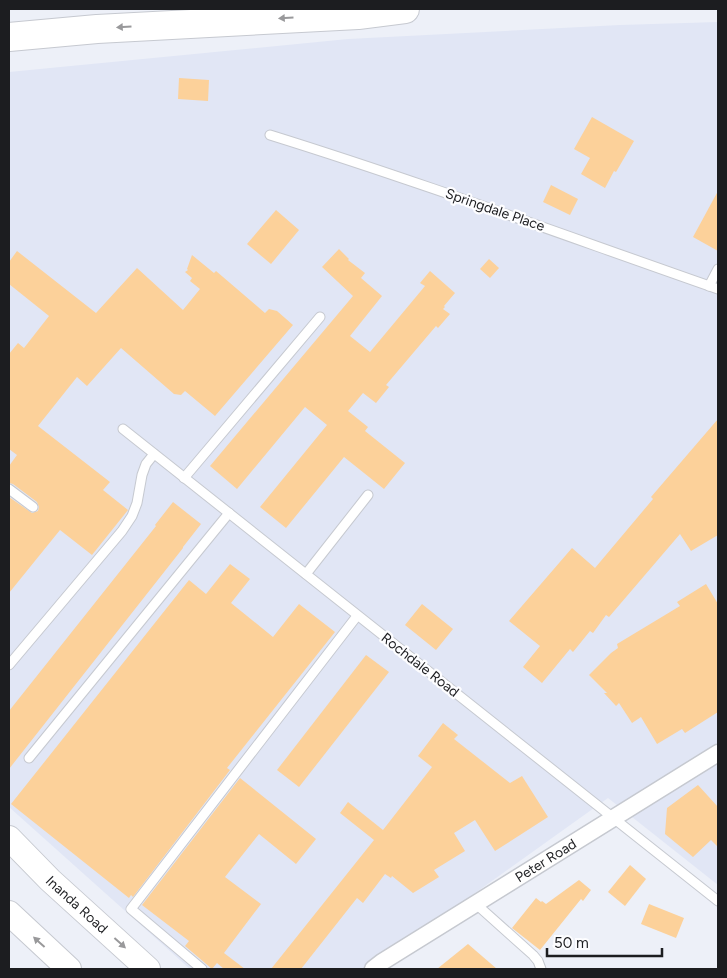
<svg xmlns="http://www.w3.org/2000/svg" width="727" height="978" viewBox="0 0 727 978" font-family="Figtree,sans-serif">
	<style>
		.built { fill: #e1e6f5 }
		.building { fill: #fcd19a }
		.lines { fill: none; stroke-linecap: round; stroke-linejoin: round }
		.lane-casing { stroke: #c6c9d0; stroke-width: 11 }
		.street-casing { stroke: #c6c9d0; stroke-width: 19 }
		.secondary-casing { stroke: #c6c9d0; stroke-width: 26 }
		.highway-casing { stroke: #c6c9d0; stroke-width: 30 }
		.lane { stroke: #fff; stroke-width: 9 }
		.street { stroke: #fff; stroke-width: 16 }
		.secondary { stroke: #fff; stroke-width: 24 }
		.highway { stroke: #fff; stroke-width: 28 }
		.oneway { fill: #99999b }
		.labels { text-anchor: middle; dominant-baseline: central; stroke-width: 4.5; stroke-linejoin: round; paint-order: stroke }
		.street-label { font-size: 14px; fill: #1c1d20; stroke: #fdfdff }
	</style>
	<rect width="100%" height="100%" fill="#edf0f8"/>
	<polygon class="built" points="718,22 718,885 608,798 369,969 190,969 9,807 9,72 348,39 620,25"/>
	<g class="building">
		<polygon points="179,78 209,80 208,101 178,99"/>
		<polygon points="592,117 634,141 616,172 614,171 605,188 581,174 590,158 574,149"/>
		<polygon points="551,185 578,199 570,215 543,202"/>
		<polygon points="718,191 718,251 693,237"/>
		<polygon points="276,210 299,230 271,264 247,244"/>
		<polygon points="339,249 349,259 348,260 365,273 361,278 382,296 350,336 370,352 425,286 420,283 430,271 455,293 444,306 445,307 443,309 450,314 438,328 436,326 386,385 389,387 376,403 363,393 348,411 368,427 365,431 405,463 384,489 344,457 286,528 260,507 327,425 305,407 237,489 210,466 353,296 322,267"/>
		<polygon points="17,251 96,313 137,268 183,310 200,289 190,281 192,278 185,272 188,270 187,269 192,255 214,273 216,271 265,313 269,309 277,311 293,325 215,416 185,391 181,395 174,394 121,348 87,386 77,377 38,426 110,482 103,490 128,510 92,555 60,530 9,593 9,497 32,513 38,511 39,507 37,502 13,484 9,483 9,466 17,455 9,449 9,354 18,343 24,348 49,316 9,284 9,262"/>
		<polygon points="489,259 499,268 490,278 480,269"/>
		<polygon points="718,419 718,535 691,551 680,534 609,617 606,615 593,633 590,631 573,652 570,649 542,683 523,667 540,646 509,621 572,548 595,568 653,499 651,497"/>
		<polygon points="173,502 201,524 183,547 183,548 9,769 9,711 156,526 155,525"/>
		<polygon points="230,564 250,579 231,603 273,637 299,604 335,632 227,768 230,770 133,897 131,895 129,898 11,804 189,580 206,594"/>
		<polygon points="706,584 718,604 718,712 685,733 682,729 657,744 641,717 632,723 619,703 616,706 604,693 607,693 589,675 611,653 618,648 617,644 680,606 677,602"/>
		<polygon points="422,604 453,629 436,650 405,625"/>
		<polygon points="366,655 389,672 299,787 277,770"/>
		<polygon points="443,723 458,735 454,739 510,783 522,776 548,817 495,851 475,820 454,833 465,851 434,870 439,877 413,893 392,876 391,878 385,874 363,903 357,898 301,969 271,969 374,840 340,813 348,802 383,830 432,767 418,756"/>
		<polygon points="240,778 316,839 296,864 259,834 225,877 261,904 224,953 245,969 224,969 217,963 212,969 185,946 189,941 142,905"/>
		<polygon points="698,785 718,807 718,847 711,840 693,857 665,834 667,808"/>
		<polygon points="630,865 646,879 625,906 608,892"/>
		<polygon points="579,880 591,890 583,901 581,899 540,950 512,928 536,898 541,902 542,901 546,904"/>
		<polygon points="649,904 684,918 676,938 641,924"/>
		<polygon points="468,944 497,969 437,969"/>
	</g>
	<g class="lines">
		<g class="lane-casing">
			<g id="lane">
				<path d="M270,135c151,47 299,102 448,154"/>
				<polyline points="709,286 718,269"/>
				<polyline points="123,429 718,901"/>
				<polyline points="184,478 320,317"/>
				<polyline points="9,489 33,507"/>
				<polyline points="306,574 368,495"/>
				<polyline points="9,665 122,531 132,516 137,503 142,475 146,464 154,454"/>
				<polyline points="29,758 229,513"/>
				<polyline points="476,904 533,955 538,961 541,969"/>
				<polyline points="202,969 131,909 357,616"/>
			</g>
		</g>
		<g class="street-casing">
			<g id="street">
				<path id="s1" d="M373,969l9,-7 336,-209"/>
			</g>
		</g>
		<g class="secondary-casing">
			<g id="secondary">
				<path id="s2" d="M9,838l41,42 98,89"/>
				<polyline points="9,913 69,969"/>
			</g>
		</g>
		<g class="highway-casing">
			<polyline id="highway" points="9,37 97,29 358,15 405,9"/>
		</g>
		<use href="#lane" class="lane"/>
		<use href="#street" class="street"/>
		<use href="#secondary" class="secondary"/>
		<use href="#highway" class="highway"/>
	</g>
	<defs><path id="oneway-solid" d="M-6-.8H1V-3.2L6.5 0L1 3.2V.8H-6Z" transform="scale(1.25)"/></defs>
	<g class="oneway">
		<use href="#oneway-solid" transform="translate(286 18) rotate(177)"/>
		<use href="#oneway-solid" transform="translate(124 27) rotate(177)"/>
		<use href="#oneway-solid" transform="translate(39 942) rotate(-138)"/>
		<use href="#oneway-solid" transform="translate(120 943) rotate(42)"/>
	</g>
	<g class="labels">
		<g class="street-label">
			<text transform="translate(495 210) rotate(19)">Springdale Place</text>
			<text transform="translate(420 665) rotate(38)">Rochdale Road</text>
			<text stroke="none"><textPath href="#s1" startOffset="204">Peter Road</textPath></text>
			<text stroke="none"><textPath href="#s2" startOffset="95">Inanda Road</textPath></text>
		</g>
	</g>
	<rect width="727" height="978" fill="none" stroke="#1c1d20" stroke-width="20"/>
	<path d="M547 948v8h115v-8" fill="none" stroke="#1c1d20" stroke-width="2.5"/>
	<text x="554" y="948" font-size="15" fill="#1c1d20" stroke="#fdfdff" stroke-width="4" paint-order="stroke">50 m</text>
</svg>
